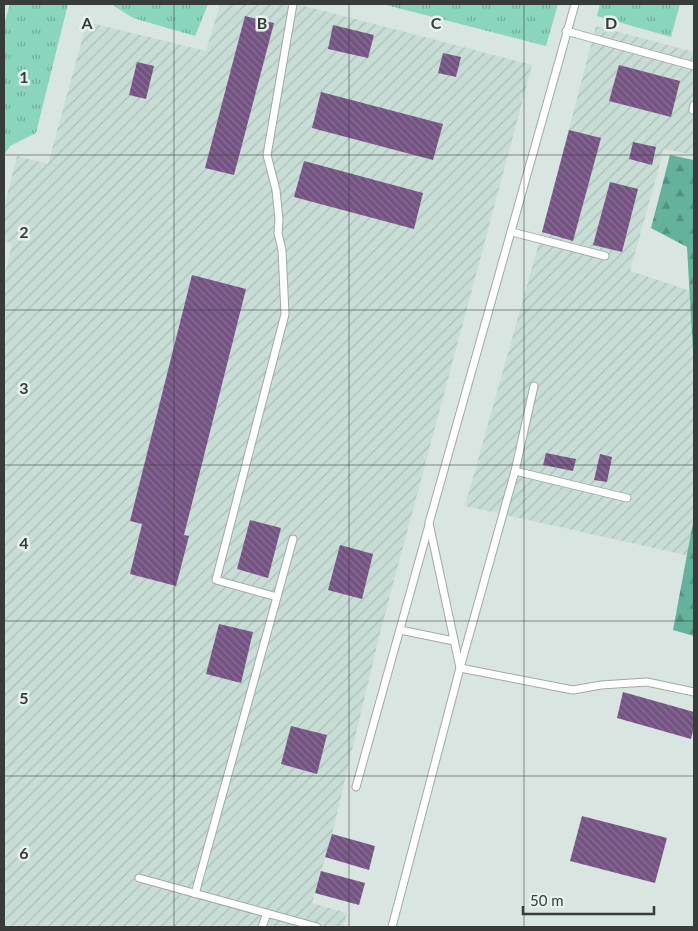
<svg xmlns="http://www.w3.org/2000/svg" width="698" height="931" viewBox="0 0 698 931" font-family="Lato,sans-serif">
	<style>
		.industrial { fill: url(#industrial-furrows) }
		.grass { fill: url(#grass-tufts) }
		.forest { fill: url(#forest-firs) }
		.building { fill: url(#building-back-hatch) }
		.lines { fill: none; stroke-linecap: round; stroke-linejoin: round }
		.lane-casing { stroke: #9faaa6; stroke-width: 9 }
		.lane { stroke: #fff; stroke-width: 7 }
		.grid { fill: none; stroke: #373c3a; stroke-width: 1; stroke-opacity: 0.55 }
		.grid-label { font-size: 16px; text-anchor: middle; font-weight: bold; fill: #373c3a; stroke: #e6f2ee; stroke-width: 5; stroke-linejoin: round; paint-order: stroke }
	</style>
	<defs>
		<pattern id="industrial-furrows" width="10" height="10" patternUnits="userSpaceOnUse" patternTransform="scale(1.25)"><rect width="10" height="10" fill="#c8ddd5"/><path d="M-1 1l2-2M0 10L10 0M9 11l2-2" fill="none" stroke="#acbfb8"/></pattern>
		<pattern id="grass-tufts" width="24" height="20" patternUnits="userSpaceOnUse" patternTransform="scale(1.25)"><rect width="24" height="20" fill="#89d5be"/><path d="M3 7l-1-3M5 7V3M7 7l1-3M15 17l-1-3M17 17v-4M19 17l1-3" fill="none" stroke="#71ae9b"/></pattern>
		<pattern id="forest-firs" width="22" height="20" patternUnits="userSpaceOnUse" patternTransform="scale(1.25)"><rect width="22" height="20" fill="#64b29b"/><path d="M5 1l3.5 6h-7zM16 11l3.5 6h-7z" fill="#53927f"/></pattern>
		<pattern id="building-back-hatch" width="6" height="6" patternUnits="userSpaceOnUse" patternTransform="scale(1.25)"><rect width="6" height="6" fill="#745383"/><path d="M-1 5l2 2M0 0l6 6M5-1l2 2" fill="none" stroke="#886f93"/></pattern>
	</defs>
	<rect width="100%" height="100%" fill="#d9e5e1"/>
	<g class="industrial">
		<polygon points="220,4 297,4 532,65 380,633 332,834 312,903 347,913 343,927 4,927 4,277 12,244 4,241 4,207 17,156 48,164 87,22 206,51"/>
		<polygon points="596,26 694,52 694,155 664,149 630,271 694,292 694,557 465,506 540,239"/>
	</g>
	<g class="grass">
		<polygon points="10,4 68,4 36,133 10,146 4,155 4,24"/>
		<polygon points="111,4 208,4 195,36 133,18"/>
		<polygon points="382,4 558,4 546,46"/>
		<polygon points="600,4 680,4 671,37 597,16"/>
	</g>
	<g class="forest">
		<polygon points="670,155 694,160 694,369 687,247 651,228"/>
		<polygon points="694,517 694,636 673,630"/>
	</g>
	<g class="building">
		<polygon points="245,16 274,23 234,175 205,168"/>
		<polygon points="333,25 374,35 368,58 328,49"/>
		<polygon points="443,53 461,57 456,77 438,73"/>
		<polygon points="137,62 154,66 146,99 129,95"/>
		<polygon points="619,65 680,81 671,117 609,101"/>
		<polygon points="321,92 443,124 433,160 312,128"/>
		<polygon points="569,130 601,138 573,241 542,232"/>
		<polygon points="633,142 656,147 652,165 629,159"/>
		<polygon points="304,161 423,193 414,229 294,197"/>
		<polygon points="610,182 638,189 622,252 593,245"/>
		<polygon points="192,275 246,289 184,535 189,536 176,586 130,574 142,524 130,521"/>
		<polygon points="546,453 576,459 573,471 543,465"/>
		<polygon points="600,454 612,457 607,482 594,480"/>
		<polygon points="250,520 281,528 268,578 237,569"/>
		<polygon points="340,545 373,554 362,599 328,590"/>
		<polygon points="219,624 253,632 241,683 206,674"/>
		<polygon points="623,692 694,712 694,727 691,739 617,718"/>
		<polygon points="291,726 327,735 317,774 281,764"/>
		<polygon points="582,816 667,838 655,883 570,861"/>
		<polygon points="332,834 375,846 369,870 325,857"/>
		<polygon points="321,871 365,883 359,905 315,893"/>
	</g>
	<g class="lines">
		<g class="lane-casing">
			<g id="lane">
				<polyline points="566,31 694,66"/>
				<polyline points="693,110 694,105"/>
				<polyline points="512,232 605,256"/>
				<polyline points="534,386 515,471 460,668 573,690 601,685 647,682 694,692"/>
				<polyline points="515,471 627,498"/>
				<polyline points="277,597 216,580 285,314 282,250 278,233 279,220 276,190 267,155 293,4"/>
				<polyline points="400,630 454,641"/>
				<polyline points="356,787 429,525"/>
				<polyline points="139,878 317,927"/>
				<polyline points="195,894 293,539"/>
				<polyline points="262,927 267,913"/>
				<polyline points="392,927 460,668 429,523 575,4"/>
			</g>
		</g>
		<use href="#lane" class="lane"/>
	</g>
	<path class="grid" d="M174,4v923M349,4v923M524,4v923M4,155h690M4,310h690M4,465h690M4,621h690M4,776h690"/>
	<g class="grid-label">
		<text x="87" y="29">A</text>
		<text x="262" y="29">B</text>
		<text x="436" y="29">C</text>
		<text x="611" y="29">D</text>
		<text x="24" y="83">1</text>
		<text x="24" y="238">2</text>
		<text x="24" y="394">3</text>
		<text x="24" y="549">4</text>
		<text x="24" y="704">5</text>
		<text x="24" y="859">6</text>
	</g>
	<rect width="698" height="931" fill="none" stroke="#373c3a" stroke-width="10"/>
	<path d="M523 906v8h131v-8" fill="none" stroke="#373c3a" stroke-width="2.5"/>
	<text x="530" y="906" font-size="15" fill="#373c3a" stroke="#e6f2ee" stroke-width="4" paint-order="stroke">50 m</text>
</svg>
